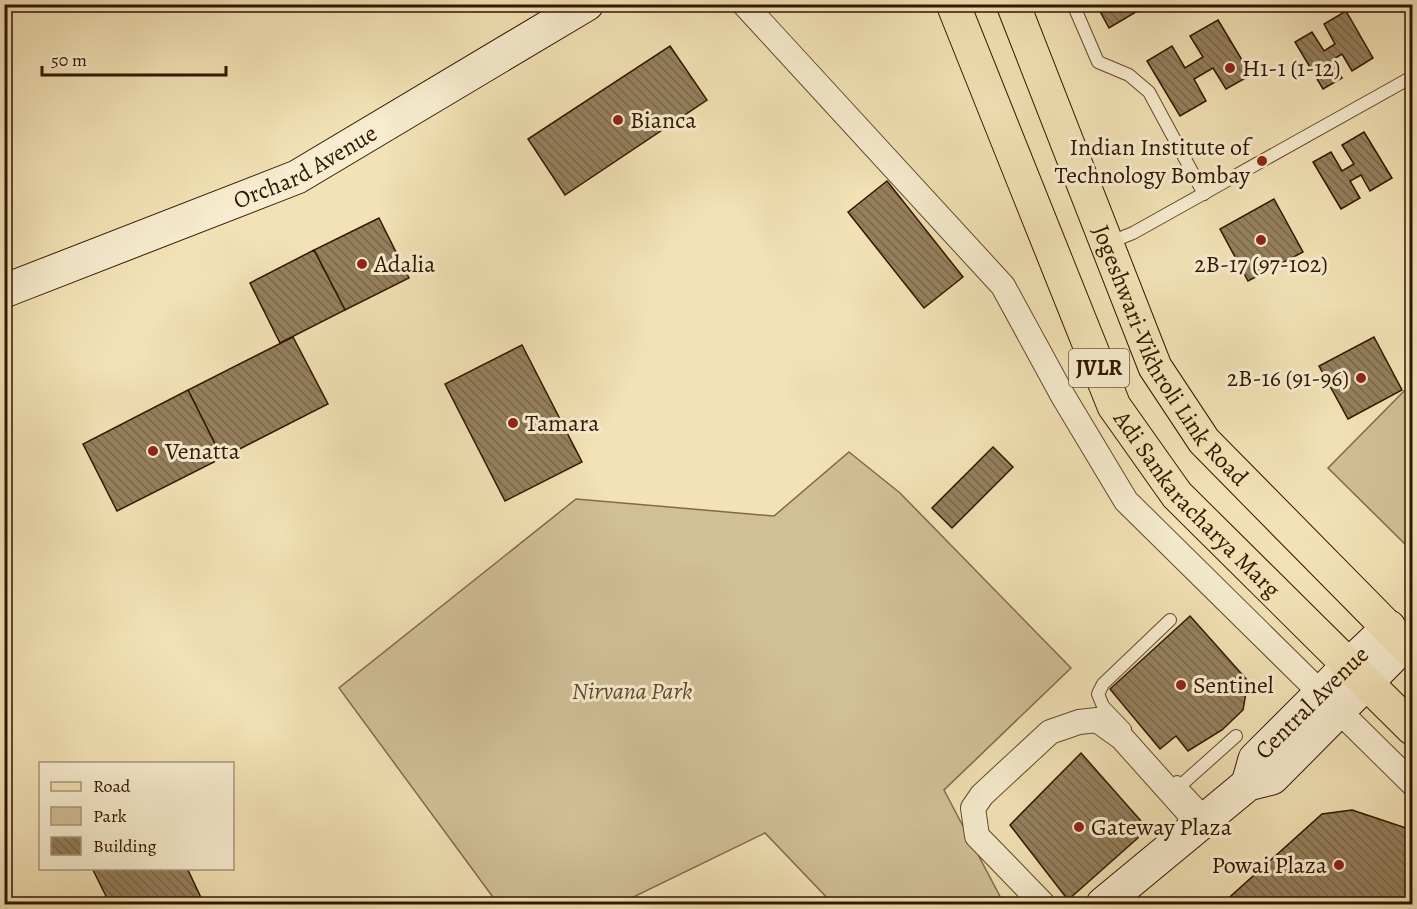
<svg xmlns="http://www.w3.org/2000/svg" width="1417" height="909" viewBox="0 0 1417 909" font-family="Alegreya,serif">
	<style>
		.green { fill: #d1bf96; stroke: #816a4b; stroke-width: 1.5 }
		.building { fill: url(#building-back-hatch); stroke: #311600; stroke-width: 1.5 }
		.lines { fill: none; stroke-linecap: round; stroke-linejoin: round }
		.lane-casing { stroke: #61492d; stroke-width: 14 }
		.street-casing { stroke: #61492d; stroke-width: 26 }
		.secondary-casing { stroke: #311600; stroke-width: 35 }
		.primary-casing { stroke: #311600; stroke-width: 35 }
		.lane { stroke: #f7eccf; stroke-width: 12 }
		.street { stroke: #f7eccf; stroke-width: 24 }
		.secondary { stroke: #f7eccf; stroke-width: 33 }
		.primary { stroke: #f2e2b5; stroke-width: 33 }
		.poi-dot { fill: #8f2418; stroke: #f7eccf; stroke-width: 2 }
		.labels { text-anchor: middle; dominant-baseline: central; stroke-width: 6; stroke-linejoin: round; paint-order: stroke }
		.shield { fill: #f7eccf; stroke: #6c563e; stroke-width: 1.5 }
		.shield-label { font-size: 22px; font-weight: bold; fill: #311600 }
		.poi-label { font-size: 24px; fill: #311600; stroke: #f7eccf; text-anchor: start }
		.street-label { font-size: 24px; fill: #311600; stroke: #f7eccf }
		.park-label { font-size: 24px; font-style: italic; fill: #61492d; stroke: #f7eccf }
	</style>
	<defs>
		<pattern id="building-back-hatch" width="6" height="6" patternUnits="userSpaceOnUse" patternTransform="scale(1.5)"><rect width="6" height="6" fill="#95805e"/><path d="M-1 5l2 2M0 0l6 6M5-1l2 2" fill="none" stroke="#7a684b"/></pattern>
	</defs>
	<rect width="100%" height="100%" fill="#f2e2b5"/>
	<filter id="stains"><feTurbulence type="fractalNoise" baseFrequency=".00333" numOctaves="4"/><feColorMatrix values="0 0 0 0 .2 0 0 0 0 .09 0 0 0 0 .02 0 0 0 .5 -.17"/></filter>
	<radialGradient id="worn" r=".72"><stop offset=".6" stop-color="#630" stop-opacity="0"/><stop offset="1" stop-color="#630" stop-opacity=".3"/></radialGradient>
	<g class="green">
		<polygon points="1411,384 1412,385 1412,551 1328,468"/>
		<polygon points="849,452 900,493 1071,668 944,790 1004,904 833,904 765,833 619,904 498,904 339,688 576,499 774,516"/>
	</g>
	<g class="building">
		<polygon points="1096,4 1138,4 1141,9 1109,28"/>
		<polygon points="1346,11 1373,58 1352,71 1342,54 1332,60 1342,78 1323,89 1295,42 1312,32 1324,51 1335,44 1324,24"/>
		<polygon points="1218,20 1251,75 1226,89 1213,68 1194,79 1206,101 1180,116 1147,61 1172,46 1185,68 1203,57 1190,36"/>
		<polygon points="670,46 707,100 565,195 528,139"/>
		<polygon points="1364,132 1392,178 1370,191 1361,175 1350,181 1360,198 1341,209 1313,162 1331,152 1342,171 1354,164 1342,145"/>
		<polygon points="887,181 963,277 924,308 848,212"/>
		<polygon points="1274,199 1303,252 1248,281 1220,229"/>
		<polygon points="379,218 409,278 345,310 314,250"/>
		<polygon points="314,250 345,310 280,343 250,283"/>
		<polygon points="293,337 328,404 222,458 188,390"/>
		<polygon points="1374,337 1402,390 1348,419 1319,366"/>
		<polygon points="522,345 582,462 505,501 445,384"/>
		<polygon points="188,390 222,458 117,511 83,444"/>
		<polygon points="993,447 1013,467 952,528 932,508"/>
		<polygon points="1190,616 1248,681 1243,710 1222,730 1188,751 1176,736 1160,749 1110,689"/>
		<polygon points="1081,753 1148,829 1068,900 1010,825"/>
		<polygon points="1352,810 1412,830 1412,899 1407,904 1222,904 1322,814"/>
		<polygon points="92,868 187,868 204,904 110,904"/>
	</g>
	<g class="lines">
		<g class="lane-casing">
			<g id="lane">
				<polyline points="1073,4 1098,62 1129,75 1149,92 1204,194"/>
				<polyline points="1408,4 1412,9"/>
				<polyline points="1108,243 1133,233 1412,77"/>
				<polyline points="1125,729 1103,706 1098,694 1103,684 1170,620"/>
				<polyline points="1177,782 1208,815"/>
				<polyline points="1180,786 1236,736"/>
			</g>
		</g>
		<g class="street-casing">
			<g id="street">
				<polyline points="744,4 1003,286 1063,396 1126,501 1412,783"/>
				<polyline points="1043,904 977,836 973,808 982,795 1050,732 1079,722 1097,720 1122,738 1199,824"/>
			</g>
		</g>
		<g class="secondary-casing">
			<g id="secondary">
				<path id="s1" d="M4,291l293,-114 290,-173"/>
				<path id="s2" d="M1248,784l7,-25 95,-95 39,-37"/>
				<polyline points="1103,904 1248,784 1272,778 1405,644"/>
			</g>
		</g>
		<g class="primary-casing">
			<g id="primary">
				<path id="s3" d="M953,4l161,402 63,89 235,233"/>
				<path id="s4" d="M1013,4l142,363 49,74 208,211"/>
			</g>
		</g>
		<use href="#lane" class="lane"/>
		<use href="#street" class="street"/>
		<use href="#secondary" class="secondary"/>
		<use href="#primary" class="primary"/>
	</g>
	<g class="poi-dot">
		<circle cx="1230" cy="68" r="6"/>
		<circle cx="618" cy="120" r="6"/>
		<circle cx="1262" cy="161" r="6"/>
		<circle cx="1261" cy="240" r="6"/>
		<circle cx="362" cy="264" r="6"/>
		<circle cx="1361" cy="378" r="6"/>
		<circle cx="513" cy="423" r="6"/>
		<circle cx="153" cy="451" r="6"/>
		<circle cx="1181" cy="685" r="6"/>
		<circle cx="1079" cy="827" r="6"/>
		<circle cx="1339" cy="865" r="6"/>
	</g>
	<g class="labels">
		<rect class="shield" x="1069" y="349" width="60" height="38" rx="4.5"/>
		<g class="shield-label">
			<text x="1099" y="368">JVLR</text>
		</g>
		<g class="poi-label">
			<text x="1242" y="68">H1-1 (1-12)</text>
			<text x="630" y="120">Bianca</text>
			<text x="1250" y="147" text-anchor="end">Indian Institute of<tspan x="1250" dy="28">Technology Bombay</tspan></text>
			<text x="374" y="264">Adalia</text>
			<text x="1261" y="264" text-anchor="middle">2B-17 (97-102)</text>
			<text x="1349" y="378" text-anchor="end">2B-16 (91-96)</text>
			<text x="525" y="423">Tamara</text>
			<text x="165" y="451">Venatta</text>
			<text x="1193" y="685">Sentinel</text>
			<text x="1091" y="827">Gateway Plaza</text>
			<text x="1327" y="865" text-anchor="end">Powai Plaza</text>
		</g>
		<g class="street-label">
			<text stroke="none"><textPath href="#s1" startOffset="326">Orchard Avenue</textPath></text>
			<text stroke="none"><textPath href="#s4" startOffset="387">Jogeshwari-Vikhroli Link Road</textPath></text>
			<text stroke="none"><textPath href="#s3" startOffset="562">Adi Sankaracharya Marg</textPath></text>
			<text stroke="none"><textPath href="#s2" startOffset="106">Central Avenue</textPath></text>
		</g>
		<g class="park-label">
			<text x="632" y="691">Nirvana Park</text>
		</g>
	</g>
	<rect width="1417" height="909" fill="none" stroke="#f2e2b5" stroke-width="24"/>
	<rect x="6" y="6" width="1405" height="897" fill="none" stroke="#311600" stroke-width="3"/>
	<rect x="12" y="12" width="1393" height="885" fill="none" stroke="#311600" stroke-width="1.5"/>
	<rect x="39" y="762" width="195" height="108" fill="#f7eccf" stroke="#a8967c" stroke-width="1.5"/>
	<rect x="51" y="782" width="30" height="9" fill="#f2e2b5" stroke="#a8967c" stroke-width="1.5"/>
	<text x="93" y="792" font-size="18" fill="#311600">Road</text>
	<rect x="51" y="807" width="30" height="18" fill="#d1bf96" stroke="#a8967c" stroke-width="1.5"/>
	<text x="93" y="822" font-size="18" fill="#311600">Park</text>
	<rect x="51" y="837" width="30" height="18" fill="url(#building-back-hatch)" stroke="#a8967c" stroke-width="1.5"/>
	<text x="93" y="852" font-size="18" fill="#311600">Building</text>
	<path d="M42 66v9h184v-9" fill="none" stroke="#311600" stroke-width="3"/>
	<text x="51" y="66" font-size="18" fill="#311600" stroke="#f7eccf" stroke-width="4.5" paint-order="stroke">50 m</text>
	<rect width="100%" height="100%" filter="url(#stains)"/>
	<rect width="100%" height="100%" fill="url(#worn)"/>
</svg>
